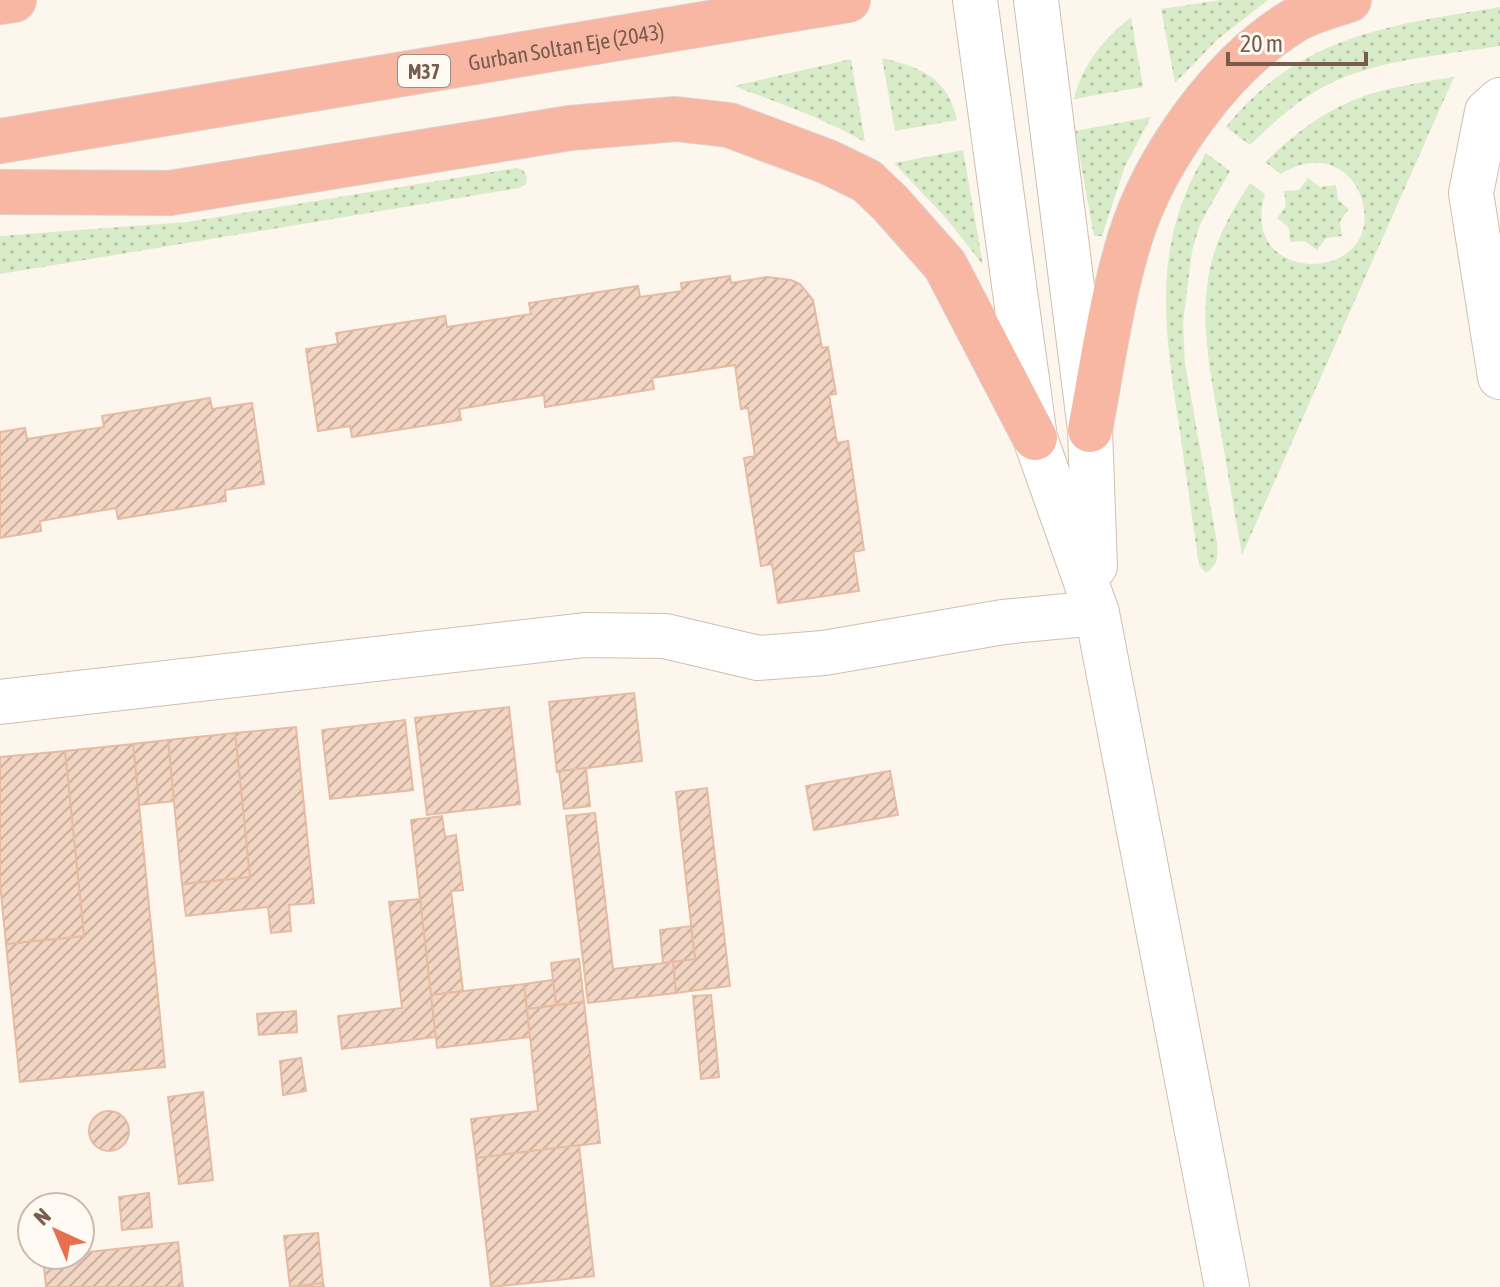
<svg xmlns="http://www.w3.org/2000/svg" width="1500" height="1287" viewBox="0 0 1500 1287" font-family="'Asap Condensed',sans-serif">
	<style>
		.grass { fill: url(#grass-dots) }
		.building { fill: url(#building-hatch); stroke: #e6bba3; stroke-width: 2 }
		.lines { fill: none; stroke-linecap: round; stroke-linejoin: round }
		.minor-casing { stroke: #d1beb0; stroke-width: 46 }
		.highway-casing { stroke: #dad1cd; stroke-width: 46 }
		.minor { stroke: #fff; stroke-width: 44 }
		.highway { stroke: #f7b7a3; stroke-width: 44 }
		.labels { text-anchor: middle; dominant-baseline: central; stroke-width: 6; stroke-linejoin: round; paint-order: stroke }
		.shield { fill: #fffaf3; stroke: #a28b7f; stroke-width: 2 }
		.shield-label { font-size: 20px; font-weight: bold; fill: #7a5c4d }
		.street-label { font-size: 22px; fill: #7a5c4d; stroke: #fffaf3 }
	</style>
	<defs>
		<pattern id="grass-dots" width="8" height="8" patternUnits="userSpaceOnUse" patternTransform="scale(2)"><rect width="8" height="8" fill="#d8ecc9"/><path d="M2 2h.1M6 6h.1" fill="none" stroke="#b4c2a5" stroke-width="1.8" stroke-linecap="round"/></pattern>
		<pattern id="building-hatch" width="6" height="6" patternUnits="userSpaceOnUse" patternTransform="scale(2)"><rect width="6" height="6" fill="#f3d5c3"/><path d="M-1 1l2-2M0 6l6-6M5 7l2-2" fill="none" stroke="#cab0a1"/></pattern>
	</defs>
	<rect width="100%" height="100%" fill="#fdf6ec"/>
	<g class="grass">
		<polygon points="1221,0 1268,0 1218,39 1175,83 1161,9"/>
		<path d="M1500,7v39c-60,10 -129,13 -182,44 -26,15 -46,34 -68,55l-24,-18c74,-93 166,-102 274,-120z"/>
		<path d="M1131,17l12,70 -69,12c8,-35 30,-60 57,-82z"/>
		<path d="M882,58c39,9 66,20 75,62l-62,11z"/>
		<path d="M851,59l14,83c-42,-24 -86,-39 -131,-56z"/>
		<path d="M1454,77l-212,478c-8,-44 -15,-88 -23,-133 -10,-55 -22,-113 -5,-169 8,-26 22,-48 36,-70l15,11c-28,92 116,91 98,10 -3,-14 -11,-27 -24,-35 -19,-11 -40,-6 -58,5l-16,-12c67,-63 100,-71 189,-85z"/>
		<polygon points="1151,117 1125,166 1102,236 1094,236 1075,131"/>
		<polygon points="963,150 983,265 946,218 894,163"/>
		<path d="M1206,153l24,18 -30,53 -8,27 -9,72 2,41 32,178c1,15 2,22 -11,31l-7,-8c-7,-46 -13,-93 -20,-139 -15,-99 -28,-182 27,-273z"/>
		<polygon points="516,168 523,170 527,177 526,184 519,188 0,274 0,236 187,222"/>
		<polygon points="1308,178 1320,187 1336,185 1338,200 1349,209 1340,221 1342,236 1326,238 1317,250 1305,241 1290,242 1289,228 1277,218 1286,206 1284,191 1299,190"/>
	</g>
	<g class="building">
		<polygon points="730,276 731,283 767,277 791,280 800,284 813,300 822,348 828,347 836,394 829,395 837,443 848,441 864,550 853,552 859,591 778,603 772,564 761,566 744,458 755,456 748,408 741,409 735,365 652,378 654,389 545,407 544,395 459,409 461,420 352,437 350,426 318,431 306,349 338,344 336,333 445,316 447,327 531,314 529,303 638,286 640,297 682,291 681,283"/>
		<polygon points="210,398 212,409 252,403 264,484 225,490 226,501 118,519 116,508 40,521 41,531 0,538 0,432 25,428 27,439 104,427 102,416"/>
		<polygon points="634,693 642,761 557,772 549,702"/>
		<polygon points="509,707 520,804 427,815 415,718"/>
		<polygon points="405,720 413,790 330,799 322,730"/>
		<polygon points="296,727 314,903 289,905 291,931 271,933 268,907 186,916 182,884 250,877 235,733"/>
		<polygon points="235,733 250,877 182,884 168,740"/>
		<polygon points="168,740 174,801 139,805 133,744"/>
		<polygon points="133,744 165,1067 20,1082 6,944 84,936 65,751"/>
		<polygon points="65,751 84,936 6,944 0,883 0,757"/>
		<polygon points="586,768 590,806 564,809 559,771"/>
		<polygon points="890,771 898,815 814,830 806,786"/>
		<polygon points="707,788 730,986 676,993 673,962 695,959 676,792"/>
		<polygon points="595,813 613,969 673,962 676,993 588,1003 566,816"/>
		<polygon points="442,816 445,837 456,835 463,890 451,891 463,991 431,995 411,820"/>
		<polygon points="420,899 436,1037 342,1049 338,1016 402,1008 389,902"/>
		<polygon points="691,926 695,959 663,963 660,930"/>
		<polygon points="579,959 584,1002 556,1005 551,963"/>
		<polygon points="553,980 556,1005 527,1009 524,984"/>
		<polygon points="524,984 530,1037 437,1048 431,995"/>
		<polygon points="711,995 719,1077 701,1079 693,996"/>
		<polygon points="584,1002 600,1143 476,1158 471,1119 538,1111 527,1009"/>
		<polygon points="296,1011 297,1032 259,1035 257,1014"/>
		<polygon points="301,1058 306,1091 283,1095 280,1061"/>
		<polygon points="203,1092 213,1180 179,1184 168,1097"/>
		<circle cx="109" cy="1131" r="20"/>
		<polygon points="579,1145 594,1276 491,1287 476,1158"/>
		<polygon points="149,1193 152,1227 122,1230 119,1197"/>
		<polygon points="318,1233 323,1283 290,1287 284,1236"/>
		<polygon points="178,1242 183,1287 46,1287 43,1257 80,1255 80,1253"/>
		<polygon points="323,1283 324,1287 290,1287"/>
	</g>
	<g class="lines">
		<g class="minor-casing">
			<g id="minor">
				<polyline points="975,0 1035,438 1097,613 1227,1287"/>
				<polyline points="1036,0 1090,430 1095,566"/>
				<polyline points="1500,100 1487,112 1471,193 1500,377"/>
				<polyline points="0,702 585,635 665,636 758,658 824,653 1003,622 1097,613"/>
			</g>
		</g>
		<g class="highway-casing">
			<g id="highway">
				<polyline points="0,2 14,0"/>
				<path id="s1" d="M0,141l848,-141"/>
				<polyline points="0,192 170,193 570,128 676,119 729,125 828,162 867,181 890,203 945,265 1035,438"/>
				<path d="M1090,430c12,-64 21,-130 40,-192 25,-79 91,-173 162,-216 17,-11 39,-16 57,-22"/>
			</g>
		</g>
		<use href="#minor" class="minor"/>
		<use href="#highway" class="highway"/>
	</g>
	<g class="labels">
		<rect class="shield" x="398" y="55" width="52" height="32" rx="6"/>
		<g class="shield-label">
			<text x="424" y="71">M37</text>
		</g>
		<g class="street-label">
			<text stroke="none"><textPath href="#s1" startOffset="574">Gurban Soltan Eje (2043)</textPath></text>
		</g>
	</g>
	<g transform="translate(56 1231) rotate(316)"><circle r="38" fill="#fffaf3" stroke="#cabbb1" stroke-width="2"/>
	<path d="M0-6L14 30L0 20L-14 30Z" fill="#e76f51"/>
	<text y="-12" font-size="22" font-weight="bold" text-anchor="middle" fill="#7a5c4d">N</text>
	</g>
	<path d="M1228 52v12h138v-12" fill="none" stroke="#7a5c4d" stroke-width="4"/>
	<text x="1240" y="52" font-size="24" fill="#7a5c4d" stroke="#fffaf3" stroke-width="6" paint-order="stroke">20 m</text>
</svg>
